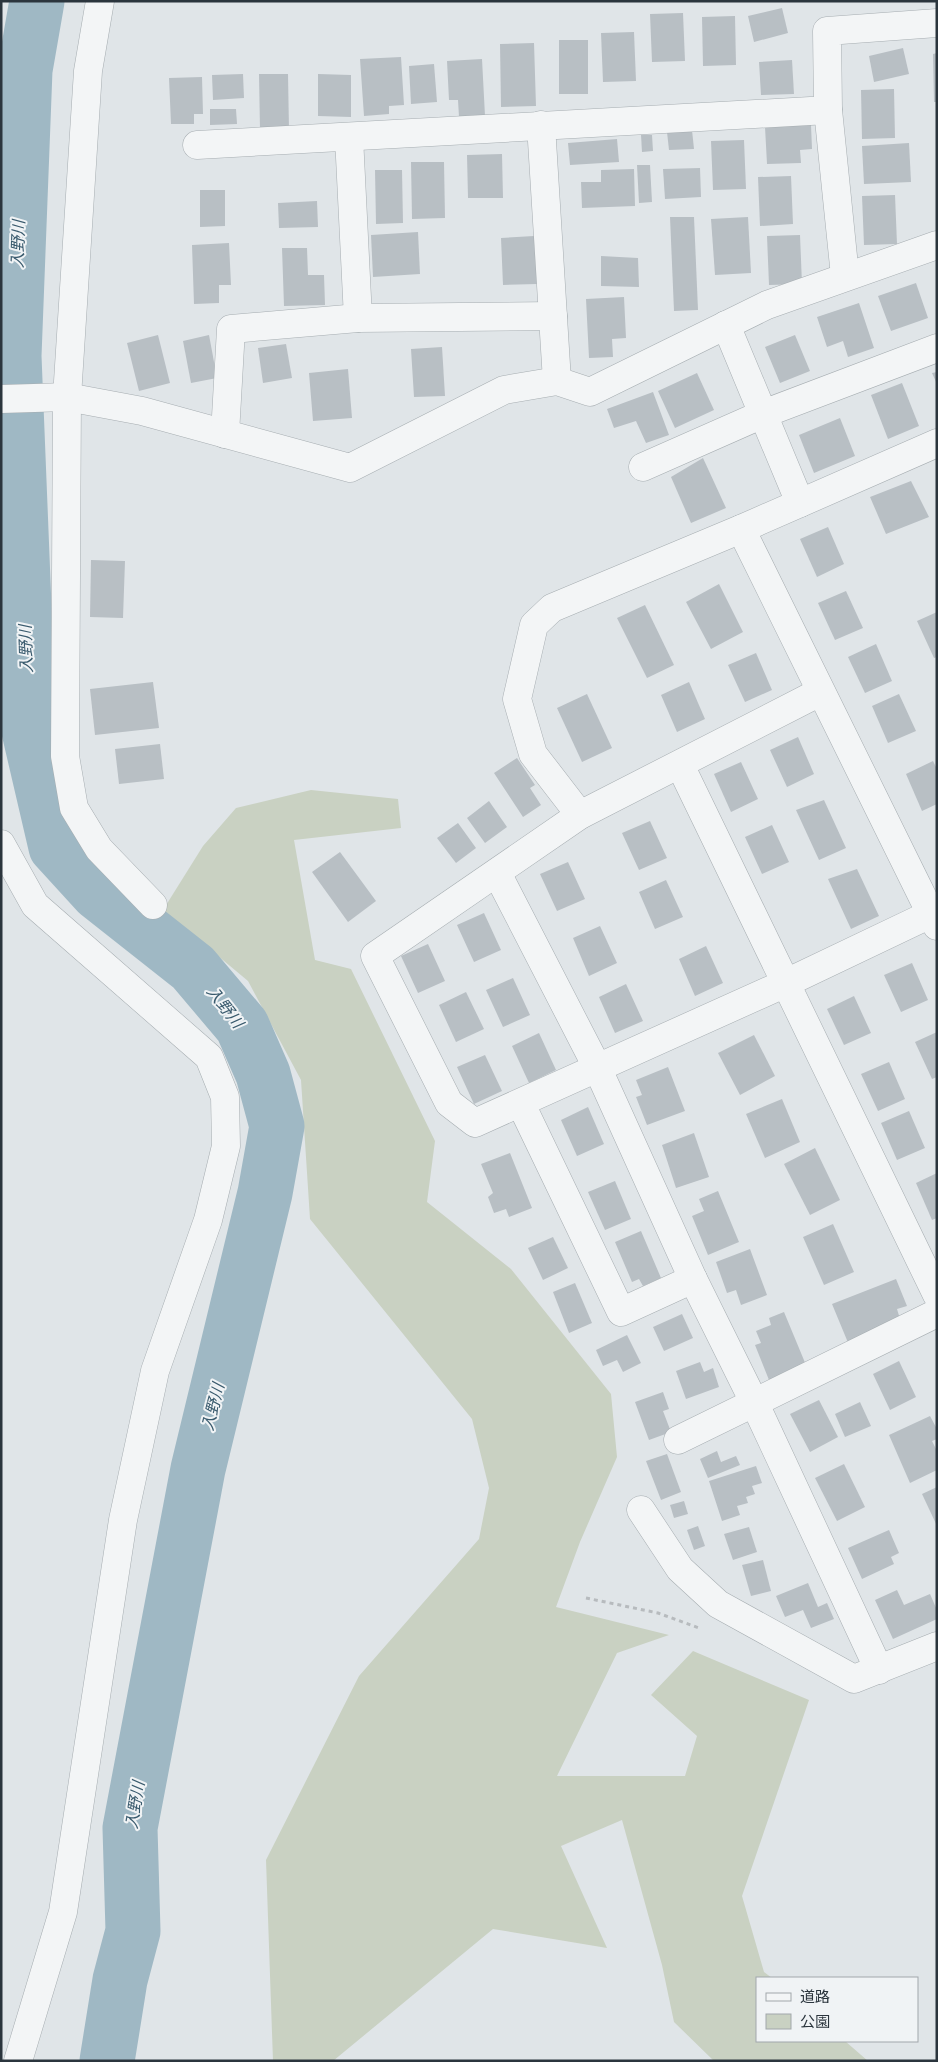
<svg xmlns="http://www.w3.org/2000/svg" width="938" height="2062" viewBox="0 0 938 2062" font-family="Montserrat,'Noto Sans JP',sans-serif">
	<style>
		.green { fill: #c9d1c2 }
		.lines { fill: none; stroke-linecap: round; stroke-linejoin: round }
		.river { stroke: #9fb8c4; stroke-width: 55 }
		.building { fill: #b8bfc4 }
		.street-casing { stroke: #a6adb1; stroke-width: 29 }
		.path { stroke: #b7bbbe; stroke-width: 3; stroke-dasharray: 4 4; stroke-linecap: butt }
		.street { stroke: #f3f5f6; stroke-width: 28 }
		.labels { text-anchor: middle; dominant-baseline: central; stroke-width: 4; stroke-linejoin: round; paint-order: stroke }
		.water-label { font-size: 16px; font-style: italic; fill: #395a6d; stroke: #f0f3f5 }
	</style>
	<rect width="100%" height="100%" fill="#e0e5e8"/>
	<polygon class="green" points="311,790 398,799 401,828 294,840 315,960 351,969 435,1141 427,1202 511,1269 611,1394 617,1457 580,1542 556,1607 669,1635 617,1653 557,1776 685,1776 697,1736 651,1695 693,1651 809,1700 742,1896 764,1972 772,1978 757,1978 757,2041 845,2041 868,2061 714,2061 674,2022 662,1965 622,1820 561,1846 607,1948 493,1929 333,2061 273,2061 266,1860 359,1676 479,1539 489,1488 472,1419 310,1219 301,1080 248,981 163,910 203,846 236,808"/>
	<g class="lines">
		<polyline class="river" points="37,1 25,70 14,356 29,731 56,847 98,893 193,968 242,1026 263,1074 277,1126 265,1193 198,1469 130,1828 133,1931 120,1980 107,2061"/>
	</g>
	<g class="building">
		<polygon points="782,8 788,33 754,42 748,16"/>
		<polygon points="683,13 685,61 652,62 650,14"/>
		<polygon points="735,16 736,65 703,66 702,17"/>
		<polygon points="634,32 636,81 603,82 601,33"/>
		<rect x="559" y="40" width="29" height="54"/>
		<polygon points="534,43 536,106 501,107 500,44"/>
		<polygon points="903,48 909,74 874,82 869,56"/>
		<polygon points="937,53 937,102 934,102 933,54"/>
		<polygon points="401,57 404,105 389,106 389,114 364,116 360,59"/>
		<polygon points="482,59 485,116 459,117 458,100 449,100 447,61"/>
		<polygon points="792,60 794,94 761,95 759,62"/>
		<polygon points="434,64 437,102 411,104 409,66"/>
		<polygon points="243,74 244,98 213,100 212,75"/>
		<polygon points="259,74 288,74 289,130 260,130"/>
		<polygon points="318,74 351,75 351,117 318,116"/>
		<polygon points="202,77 203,114 194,114 194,124 171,124 169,78"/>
		<polygon points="894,89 895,138 862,139 861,90"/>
		<polygon points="210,109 236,109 237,124 210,125"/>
		<polygon points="811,125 812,149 800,150 801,163 767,164 765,127"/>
		<polygon points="692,130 694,149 669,150 667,132"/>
		<polygon points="641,135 652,135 653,151 642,152"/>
		<polygon points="617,139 619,162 570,165 568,143"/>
		<polygon points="744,140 746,189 713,190 711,141"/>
		<polygon points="909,143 911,182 864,184 862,146"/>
		<polygon points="502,154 503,198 468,198 467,155"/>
		<polygon points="411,162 444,162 445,218 412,219"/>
		<polygon points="637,165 650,165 652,202 639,203"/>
		<polygon points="700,168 701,197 665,199 663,169"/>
		<polygon points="634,169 635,206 582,208 581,182 601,182 601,170"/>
		<polygon points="375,170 402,170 403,223 376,224"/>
		<polygon points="791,176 793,224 760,226 758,177"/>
		<polygon points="200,190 225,190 225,226 200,227"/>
		<polygon points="895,195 897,244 864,245 862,196"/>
		<polygon points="317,201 318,227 279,228 278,203"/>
		<polygon points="670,217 694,217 698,310 674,311"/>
		<polygon points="748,217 751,273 715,275 711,219"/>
		<polygon points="418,232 420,274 373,277 371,235"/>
		<polygon points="800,235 802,284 769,285 767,236"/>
		<polygon points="534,236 537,284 503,285 501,238"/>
		<polygon points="229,243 231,285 219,285 219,303 194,304 192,245"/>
		<polygon points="282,248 307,248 308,275 324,275 325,305 284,306"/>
		<polygon points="601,256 638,258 639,287 601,286"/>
		<polygon points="916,283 928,318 891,331 878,296"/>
		<polygon points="624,297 626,338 612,339 613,357 589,358 586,299"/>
		<polygon points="859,303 874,348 848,357 843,341 827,347 817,317"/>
		<polygon points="158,335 170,383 139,391 127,343"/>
		<polygon points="209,335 217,378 191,383 183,341"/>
		<polygon points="795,335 810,371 780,383 765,347"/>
		<polygon points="286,344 292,378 263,383 258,348"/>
		<polygon points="442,347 445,396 414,397 411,349"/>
		<polygon points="348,369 352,418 313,421 309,373"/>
		<polygon points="937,372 937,384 932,373"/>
		<polygon points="697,373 714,410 675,428 658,391"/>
		<polygon points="902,383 919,426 888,439 871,395"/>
		<polygon points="653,392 669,435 646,443 636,421 614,428 607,409"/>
		<polygon points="840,418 855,456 814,473 799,435"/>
		<polygon points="703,458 726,508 691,523 671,477"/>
		<polygon points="911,481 929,517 886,534 870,497"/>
		<polygon points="828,527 844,564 817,577 800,539"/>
		<polygon points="91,560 125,561 123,618 90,617"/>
		<polygon points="719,584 743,632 711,649 686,602"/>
		<polygon points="846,591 863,628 835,640 818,603"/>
		<polygon points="645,605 674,665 647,678 617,618"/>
		<polygon points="937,612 937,657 934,658 917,621"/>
		<polygon points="876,644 892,681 865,693 848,657"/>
		<polygon points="756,653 772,690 745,702 728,665"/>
		<polygon points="153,682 159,728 95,735 90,689"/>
		<polygon points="689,682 705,719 677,732 661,695"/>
		<polygon points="587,694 612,748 582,762 557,708"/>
		<polygon points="899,694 916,731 888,743 872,706"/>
		<polygon points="798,737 814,774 787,787 770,750"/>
		<polygon points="160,744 164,779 119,784 115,749"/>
		<polygon points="517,758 535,785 530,788 541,805 523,817 494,773"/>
		<polygon points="933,761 937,769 937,804 922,811 906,774"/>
		<polygon points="741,762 758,799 731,812 714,774"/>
		<polygon points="824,800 846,848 819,860 796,810"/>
		<polygon points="489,801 507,827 485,843 467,818"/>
		<polygon points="650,821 667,858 639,870 622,833"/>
		<polygon points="458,823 476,848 456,863 437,838"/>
		<polygon points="772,825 789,862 762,874 745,837"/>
		<polygon points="340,852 376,901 348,922 312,872"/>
		<polygon points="568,862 585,899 557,911 540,874"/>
		<polygon points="857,869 879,916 851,929 828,879"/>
		<polygon points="666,880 683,917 655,929 639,892"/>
		<polygon points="484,913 501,950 474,962 457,925"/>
		<polygon points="600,926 617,963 589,976 573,938"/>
		<polygon points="428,944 445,981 418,993 401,956"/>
		<polygon points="706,946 723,983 695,996 679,959"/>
		<polygon points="912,963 928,1000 901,1012 884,975"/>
		<polygon points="513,978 530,1015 503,1027 486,990"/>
		<polygon points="626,984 643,1021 615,1033 599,997"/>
		<polygon points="466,992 484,1029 456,1042 439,1005"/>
		<polygon points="854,996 871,1033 844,1045 827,1009"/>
		<polygon points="937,1032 937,1077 932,1079 915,1042"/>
		<polygon points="539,1033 556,1070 529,1083 512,1046"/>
		<polygon points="754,1035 775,1076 740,1095 718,1053"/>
		<polygon points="485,1055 502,1091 474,1104 457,1067"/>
		<polygon points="889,1062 905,1099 878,1111 861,1074"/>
		<polygon points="668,1067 685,1111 647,1125 636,1097 642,1095 636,1080"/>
		<polygon points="782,1099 800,1142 765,1158 746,1114"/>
		<polygon points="588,1107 604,1144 577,1156 561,1120"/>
		<polygon points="909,1111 925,1148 897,1160 881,1123"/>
		<polygon points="694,1133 709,1177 676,1188 662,1145"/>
		<polygon points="815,1148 840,1200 810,1215 784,1164"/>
		<polygon points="510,1153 532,1208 509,1217 506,1209 494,1213 488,1197 493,1193 481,1164"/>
		<polygon points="937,1173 937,1218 932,1220 916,1183"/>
		<polygon points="615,1181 631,1219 605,1230 588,1192"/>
		<polygon points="718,1191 739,1242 708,1255 692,1216 704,1211 699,1199"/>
		<polygon points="833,1224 854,1272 824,1285 803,1237"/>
		<polygon points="641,1231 661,1278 643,1286 639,1279 632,1282 615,1242"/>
		<polygon points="553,1237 568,1268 543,1280 528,1248"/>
		<polygon points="750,1249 767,1295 741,1305 736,1290 727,1293 716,1262"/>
		<polygon points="896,1279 907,1306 897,1309 900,1319 849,1345 832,1304"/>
		<polygon points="575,1283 592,1323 569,1333 553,1292"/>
		<polygon points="784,1312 806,1365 769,1380 755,1345 761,1343 756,1331 771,1325 769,1318"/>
		<polygon points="682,1314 693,1338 664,1351 653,1327"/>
		<polygon points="627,1335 641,1363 623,1372 617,1360 603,1366 596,1350"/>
		<polygon points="899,1361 916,1397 890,1410 873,1374"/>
		<polygon points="700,1362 704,1372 713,1368 719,1387 686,1399 676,1371"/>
		<polygon points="663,1392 669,1409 663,1411 671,1432 649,1440 635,1402"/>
		<polygon points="819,1400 838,1437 810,1452 790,1414"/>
		<polygon points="860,1402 871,1426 845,1437 835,1414"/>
		<polygon points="930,1416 937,1429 937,1439 932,1441 937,1451 937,1470 910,1483 889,1435"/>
		<polygon points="717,1451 721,1462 736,1456 740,1465 708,1478 700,1459"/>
		<polygon points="667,1454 681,1492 661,1500 646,1461"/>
		<polygon points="844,1464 865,1507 837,1521 815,1478"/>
		<polygon points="756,1466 762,1483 752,1486 755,1494 746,1497 748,1503 737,1506 740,1515 722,1521 709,1481"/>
		<polygon points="937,1487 937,1526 922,1494"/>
		<polygon points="684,1501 688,1514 674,1518 670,1505"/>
		<polygon points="698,1526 705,1546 694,1550 687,1530"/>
		<polygon points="749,1527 757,1552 733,1560 724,1534"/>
		<polygon points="889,1530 899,1553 891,1557 894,1564 862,1579 848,1548"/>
		<polygon points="763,1560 771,1591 751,1596 742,1565"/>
		<polygon points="808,1583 818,1607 827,1603 834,1619 811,1628 803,1610 785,1617 776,1596"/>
		<polygon points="897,1590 904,1605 930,1594 937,1610 937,1619 893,1639 875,1600"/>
	</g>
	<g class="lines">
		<g class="street-casing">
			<g id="street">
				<polyline points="100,1 88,71 67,397 65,756 74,808 99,849 153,905"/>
				<polyline points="828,110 845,276"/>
				<polyline points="541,125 557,381"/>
				<polyline points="349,137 358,318"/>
				<polyline points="197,145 828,110 827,31 937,23"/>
				<polyline points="726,325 800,503"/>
				<polyline points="1,399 67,397 142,411 350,468 504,390 557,381 590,392 767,305 937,245"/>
				<polyline points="225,434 231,329 358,318 553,316"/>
				<polyline points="643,467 763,414 937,348"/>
				<polyline points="741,529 937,926"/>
				<polyline points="820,692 580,815 375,956 449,1103 475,1123 786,983 937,911"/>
				<polyline points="680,765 937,1295"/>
				<polyline points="580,815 533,754 517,699 534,625 552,608 741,529 937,443"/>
				<polyline points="1,844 35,905 209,1057 225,1097 226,1146 208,1220 155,1371 123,1520 63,1912 18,2061"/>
				<polyline points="497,873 597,1067 693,1279 755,1404 879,1670"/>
				<polyline points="521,1104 621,1312 693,1279"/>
				<polyline points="678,1440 937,1313"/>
				<polyline points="641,1510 680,1569 718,1604 854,1679 937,1646"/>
			</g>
		</g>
		<polyline class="path" points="586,1598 658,1613 699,1628"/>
		<use href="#street" class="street"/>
	</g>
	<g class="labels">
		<g class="water-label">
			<text transform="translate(18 244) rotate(-88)">入野川</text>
			<text transform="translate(26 649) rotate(-92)">入野川</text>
			<text transform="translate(225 1007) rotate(52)">入野川</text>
			<text transform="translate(213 1407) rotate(-76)">入野川</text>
			<text transform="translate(135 1805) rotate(-81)">入野川</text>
		</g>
	</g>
	<rect width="938" height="2062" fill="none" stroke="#2b353d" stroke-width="5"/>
	<rect x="756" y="1977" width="162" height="65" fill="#f0f3f5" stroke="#a1a7ab"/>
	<rect x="766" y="1993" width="25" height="8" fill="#f3f5f6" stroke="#a1a7ab"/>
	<text x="800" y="2002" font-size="15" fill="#2b353d">道路</text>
	<rect x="766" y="2014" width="25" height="15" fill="#c9d1c2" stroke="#a1a7ab"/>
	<text x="800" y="2027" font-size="15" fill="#2b353d">公園</text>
</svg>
